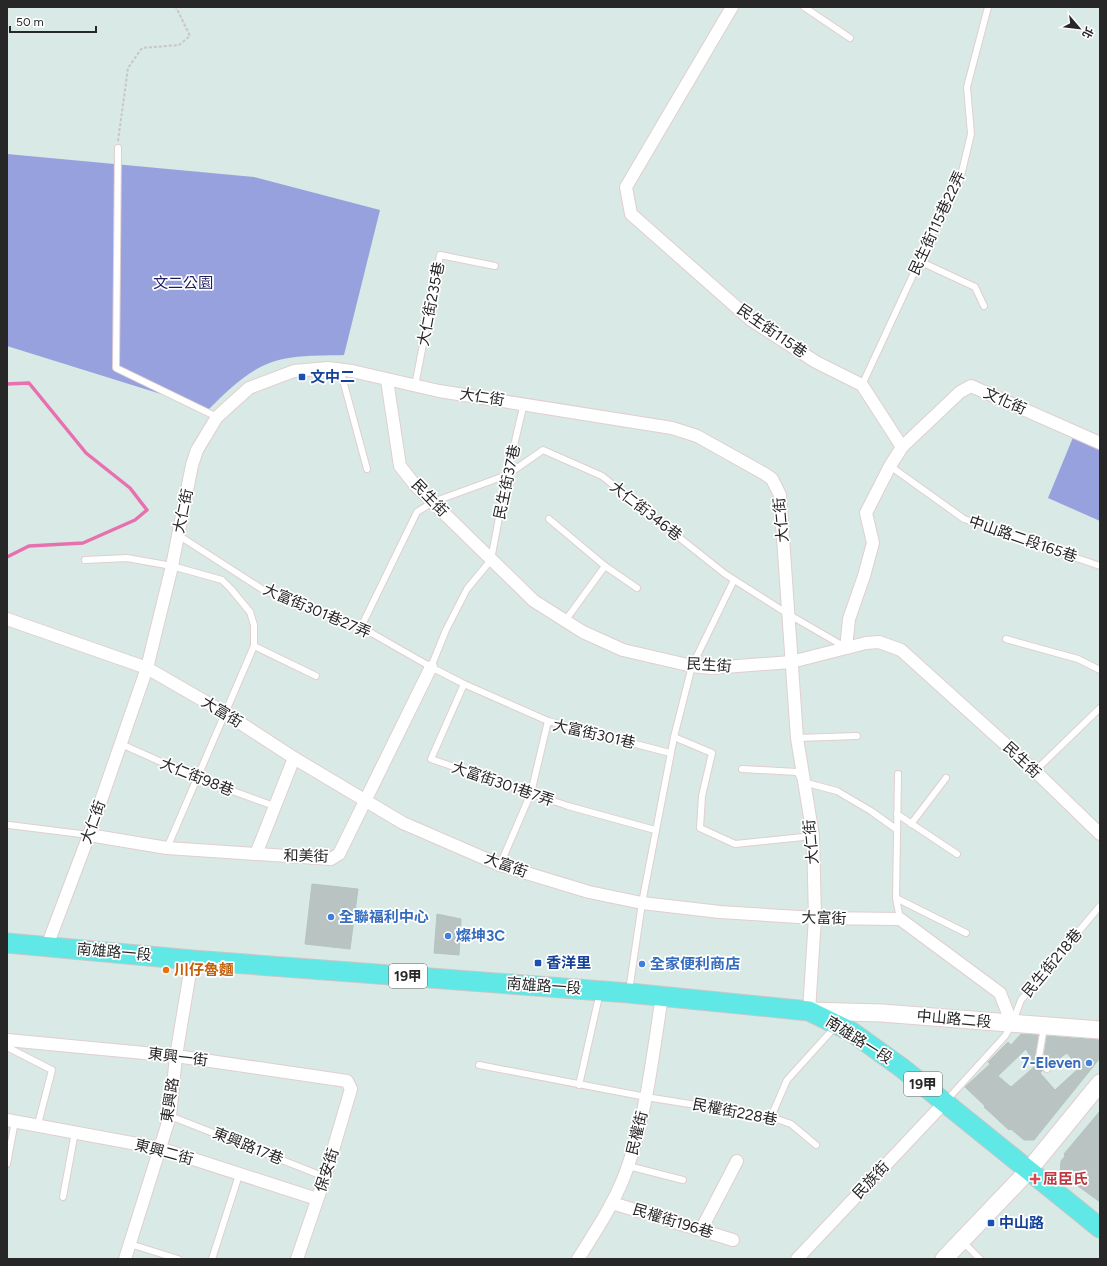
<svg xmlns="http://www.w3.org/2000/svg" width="1107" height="1266" viewBox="0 0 1107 1266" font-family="Figtree,'Noto Sans TC',sans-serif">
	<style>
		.green { fill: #97a1de }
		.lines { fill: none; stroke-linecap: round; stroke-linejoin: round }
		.stream { stroke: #e770af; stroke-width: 3.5 }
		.building { fill: #b9c4c2; stroke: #b3c4c1; fill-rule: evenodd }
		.lane-casing { stroke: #e0cfce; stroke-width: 8 }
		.street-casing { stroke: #e0cfce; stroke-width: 14 }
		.secondary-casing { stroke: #e0cfce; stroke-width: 19 }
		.primary-casing { stroke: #c7c7c7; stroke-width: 21 }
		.path { stroke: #c7c7c7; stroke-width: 2; stroke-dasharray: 3 2; stroke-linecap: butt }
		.lane { stroke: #fff; stroke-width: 6 }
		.street { stroke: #fff; stroke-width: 12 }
		.secondary { stroke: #fff; stroke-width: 17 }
		.primary { stroke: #5fe8e5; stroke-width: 19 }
		.transit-dot { fill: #1a4fb4; stroke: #fff; stroke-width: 1.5 }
		.shop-dot { fill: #3f7fe0; stroke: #fff; stroke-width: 1.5 }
		.food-dot { fill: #e8710a; stroke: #fff; stroke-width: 1.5 }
		.health-dot { fill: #e0444e; stroke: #fff; stroke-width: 1.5 }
		.labels { text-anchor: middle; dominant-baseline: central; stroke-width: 3.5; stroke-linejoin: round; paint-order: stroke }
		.shield { fill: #fff; stroke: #686868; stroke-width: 1 }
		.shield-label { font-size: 14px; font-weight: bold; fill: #272727 }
		.street-label { font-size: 15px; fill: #272727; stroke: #fff }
		.park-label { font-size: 15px; fill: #1c1c5e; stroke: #fff }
		.transit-label { font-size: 15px; font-weight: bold; fill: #164399; stroke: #fff; text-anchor: start }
		.shop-label { font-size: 15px; font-weight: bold; fill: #366cbe; stroke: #fff; text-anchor: start }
		.food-label { font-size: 15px; font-weight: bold; fill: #c56008; stroke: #fff; text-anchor: start }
		.health-label { font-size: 15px; font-weight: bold; fill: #be3a42; stroke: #fff; text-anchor: start }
	</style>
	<rect width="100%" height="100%" fill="#d9e9e5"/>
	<g class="green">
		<path d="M7,154l247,23 126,33 -36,145c-25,1 -53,-1 -77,9 -22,9 -41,28 -58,45l-202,-63z"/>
		<polygon points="1074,435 1100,446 1100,521 1048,498"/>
	</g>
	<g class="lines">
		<polyline class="stream" points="7,384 29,383 86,453 130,488 147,510 135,520 83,543 29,546 7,557"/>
	</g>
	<g class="building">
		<polygon points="312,884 358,889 350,949 305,944"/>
		<polygon points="437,914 461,919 459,955 434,953"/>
		<path d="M1021,1034l17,1 -3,24 8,11 -3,3 15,17 24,-22 -12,-15 -17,12 -6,-9 3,-20 53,4v18l-66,82h-10l-13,-11 -2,1 -25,-23 1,-1 -20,-19 25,-23 -2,-2 20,-20 3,3zM1026,1049l12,21 -4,-3 -23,20 -13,-11z"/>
		<polygon points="1100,1111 1100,1202 1060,1173 1061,1161 1065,1156 1064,1154"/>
	</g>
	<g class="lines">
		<g class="lane-casing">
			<g id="lane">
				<polyline points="804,7 850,38"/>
				<polyline points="118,148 116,368 217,417"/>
				<polyline points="919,261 975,287 984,306"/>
				<polyline points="340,369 367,469"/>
				<polyline points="862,385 938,221 960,180 971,134 967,87 988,7"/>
				<polyline points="415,386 440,255 495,266"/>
				<polyline points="890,466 964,519 1100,566"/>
				<polyline points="549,519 605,566 565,621"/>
				<polyline points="178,535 265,591 361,627 431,667 464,684 548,721"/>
				<polyline points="85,560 127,558 172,566 222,580 231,589 250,612 254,625 254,646 167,848"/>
				<polyline points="605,566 637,588"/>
				<polyline points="361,627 417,512 433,502 507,475 543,450 602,476 725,574 788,614 845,647"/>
				<polyline points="1006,639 1078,659 1100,670"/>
				<polyline points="254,646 316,676"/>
				<polyline points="431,667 446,630 467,589 491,560 507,475 524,403"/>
				<polyline points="464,684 431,759 568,806 655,830"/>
				<polyline points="674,737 712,753 702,796 700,828 735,844 813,836"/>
				<polyline points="797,738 857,736"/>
				<polyline points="121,744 197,778 274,806"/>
				<polyline points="742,769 797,772 803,782 837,791 871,811 896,829"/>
				<polyline points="1035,771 1100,708"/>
				<polyline points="898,774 896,898 900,919"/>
				<polyline points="897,814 957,854"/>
				<polyline points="911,824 946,778"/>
				<polyline points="9,825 89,835"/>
				<polyline points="500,865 531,793 548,721 670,753"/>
				<polyline points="896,898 966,933"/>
				<polyline points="629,991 642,903 674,737 692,666 734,580"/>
				<polyline points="1044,1027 1039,1057 1047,1069"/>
				<polyline points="7,1047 52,1070 38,1124"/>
				<polyline points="479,1065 646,1097 771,1117 791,1124 816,1145"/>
				<polyline points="579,1085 600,992"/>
				<polyline points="946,1101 1005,1036 1012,1024 1021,1000 1100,906"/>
				<polyline points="170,1116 325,1177"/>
				<polyline points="771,1117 787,1080 835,1027"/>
				<polyline points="7,1164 15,1121"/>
				<polyline points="628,1166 683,1180"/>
				<polyline points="63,1197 75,1132"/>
				<polyline points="963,1242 980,1259"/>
				<polyline points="130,1244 178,1259"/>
				<polyline points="212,1259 239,1175"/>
			</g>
		</g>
		<g class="street-casing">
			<g id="street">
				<polyline points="732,7 626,187 631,214 751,320 816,362 862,385 902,447"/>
				<polyline points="387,380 400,466 415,485 534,601 583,632 623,650 692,666 711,668 791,662 866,643 879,642 901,650 1035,771 1100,834"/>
				<polyline points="7,619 147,668 225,713 294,758 403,823 500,865 589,892 642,903 720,912 815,918 900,919 1000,993 1012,1024"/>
				<polyline points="846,648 849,619 864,576 873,543 866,513 890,466 902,447 960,392 971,386 1100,443"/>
				<polyline points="89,835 167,848 331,859 339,854 431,667"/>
				<polyline points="256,854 294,758"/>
				<polyline points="47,946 89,835 147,668 172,566 192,465 197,450 217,417 249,388 294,371 328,368 352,371 439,391 672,428 697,436 765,474 772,479 780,495 797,738 813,836 815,918 809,1011"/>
				<polyline points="7,1040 176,1056 347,1081 351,1089 325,1177 297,1259"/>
				<polyline points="7,1120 159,1148 317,1199"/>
				<polyline points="612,1203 733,1240"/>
				<polyline points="701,1230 737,1161"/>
				<polyline points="125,1259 170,1116 176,1056 192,960"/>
				<path d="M578,1259c19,-30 39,-60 50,-93 19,-55 25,-113 34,-170"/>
				<polyline points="797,1259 945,1102"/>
			</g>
		</g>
		<g class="secondary-casing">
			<g id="secondary">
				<polyline points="809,1011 882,1013 1100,1030"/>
				<polyline points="944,1259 1029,1170 1100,1083"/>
			</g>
		</g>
		<g class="primary-casing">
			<polyline id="primary" points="7,943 192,960 629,993 809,1011 852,1032 902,1068 1100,1228"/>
		</g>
		<polyline class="path" points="118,141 128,68 142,48 179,45 190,36 176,7"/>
		<use href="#lane" class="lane"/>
		<use href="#street" class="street"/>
		<use href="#secondary" class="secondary"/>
		<use href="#primary" class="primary"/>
	</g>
	<g class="transit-dot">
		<rect x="298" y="373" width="8" height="8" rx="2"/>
		<rect x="534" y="959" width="8" height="8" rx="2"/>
		<rect x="987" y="1219" width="8" height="8" rx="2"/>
	</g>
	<g class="shop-dot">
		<circle cx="331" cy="917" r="4"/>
		<circle cx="448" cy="936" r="4"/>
		<circle cx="642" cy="964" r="4"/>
		<circle cx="1089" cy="1063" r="4"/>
	</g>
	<circle class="food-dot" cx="166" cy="970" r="4"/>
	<path class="health-dot" d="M1033 1173h4v4h4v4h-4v4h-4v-4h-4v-4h4z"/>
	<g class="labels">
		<g class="shield">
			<rect x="389" y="964" width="38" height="24" rx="3"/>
			<rect x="904" y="1072" width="38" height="24" rx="3"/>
		</g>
		<g class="shield-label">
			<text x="408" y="976">19甲</text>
			<text x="923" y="1084">19甲</text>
		</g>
		<g class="street-label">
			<text transform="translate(937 223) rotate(-65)">民生街115巷22弄</text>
			<text transform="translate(431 304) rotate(-79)">大仁街235巷</text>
			<text transform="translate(772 331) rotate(35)">民生街115巷</text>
			<text transform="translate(482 397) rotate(9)">大仁街</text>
			<text transform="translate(1005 401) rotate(24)">文化街</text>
			<text transform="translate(507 482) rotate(-78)">民生街37巷</text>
			<text transform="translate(430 498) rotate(46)">民生街</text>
			<text transform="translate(183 511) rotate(-78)">大仁街</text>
			<text transform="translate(646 511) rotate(38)">大仁街346巷</text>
			<text transform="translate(781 520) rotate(-95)">大仁街</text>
			<text transform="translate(1023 539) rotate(19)">中山路二段165巷</text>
			<text transform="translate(317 611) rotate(23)">大富街301巷27弄</text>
			<text transform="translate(709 665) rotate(4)">民生街</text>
			<text transform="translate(222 712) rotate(31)">大富街</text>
			<text transform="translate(594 734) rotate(13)">大富街301巷</text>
			<text transform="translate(1022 760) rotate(43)">民生街</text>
			<text transform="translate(197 777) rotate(22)">大仁街98巷</text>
			<text transform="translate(503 784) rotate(19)">大富街301巷7弄</text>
			<text transform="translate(93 822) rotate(-70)">大仁街</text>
			<text transform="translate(811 842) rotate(-95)">大仁街</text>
			<text transform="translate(306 856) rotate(1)">和美街</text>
			<text transform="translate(506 865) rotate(20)">大富街</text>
			<text transform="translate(824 918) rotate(2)">大富街</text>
			<text transform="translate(114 952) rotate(5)">南雄路一段</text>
			<text transform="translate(1052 963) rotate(-50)">民生街218巷</text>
			<text transform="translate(544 986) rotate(4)">南雄路一段</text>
			<text transform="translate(954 1019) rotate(5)">中山路二段</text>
			<text transform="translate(859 1040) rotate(32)">南雄路一段</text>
			<text transform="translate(178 1057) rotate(7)">東興一街</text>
			<text transform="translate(170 1100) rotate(-81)">東興路</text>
			<text transform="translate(735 1112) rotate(11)">民權街228巷</text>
			<text transform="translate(637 1133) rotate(-76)">民權街</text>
			<text transform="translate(248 1146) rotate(22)">東興路17巷</text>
			<text transform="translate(164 1152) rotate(15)">東興二街</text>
			<text transform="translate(327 1170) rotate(-72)">保安街</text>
			<text transform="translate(871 1180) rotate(-47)">民族街</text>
			<text transform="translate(673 1221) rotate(17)">民權街196巷</text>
		</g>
		<g class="park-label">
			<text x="183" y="283">文二公園</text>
		</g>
		<g class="transit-label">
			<text x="310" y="377">文中二</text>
			<text x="546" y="963">香洋里</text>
			<text x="999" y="1223">中山路</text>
		</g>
		<g class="shop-label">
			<text x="339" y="917">全聯福利中心</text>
			<text x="456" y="936">燦坤3C</text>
			<text x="650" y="964">全家便利商店</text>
			<text x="1081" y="1063" text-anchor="end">7-Eleven</text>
		</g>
		<g class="food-label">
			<text x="174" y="970">川仔魯麵</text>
		</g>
		<g class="health-label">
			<text x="1043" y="1179">屈臣氏</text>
		</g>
	</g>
	<rect width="1107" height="1266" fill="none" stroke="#272727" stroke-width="16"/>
	<g transform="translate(1079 28) rotate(118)" stroke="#ffffff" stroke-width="3" paint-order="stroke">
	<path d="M0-3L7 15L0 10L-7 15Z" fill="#272727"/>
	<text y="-6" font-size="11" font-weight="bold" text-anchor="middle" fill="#272727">北</text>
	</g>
	<path d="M10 26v6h86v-6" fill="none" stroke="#272727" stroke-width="2"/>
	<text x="16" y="26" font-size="12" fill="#272727" stroke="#ffffff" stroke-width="3" paint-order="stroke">50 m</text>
</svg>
